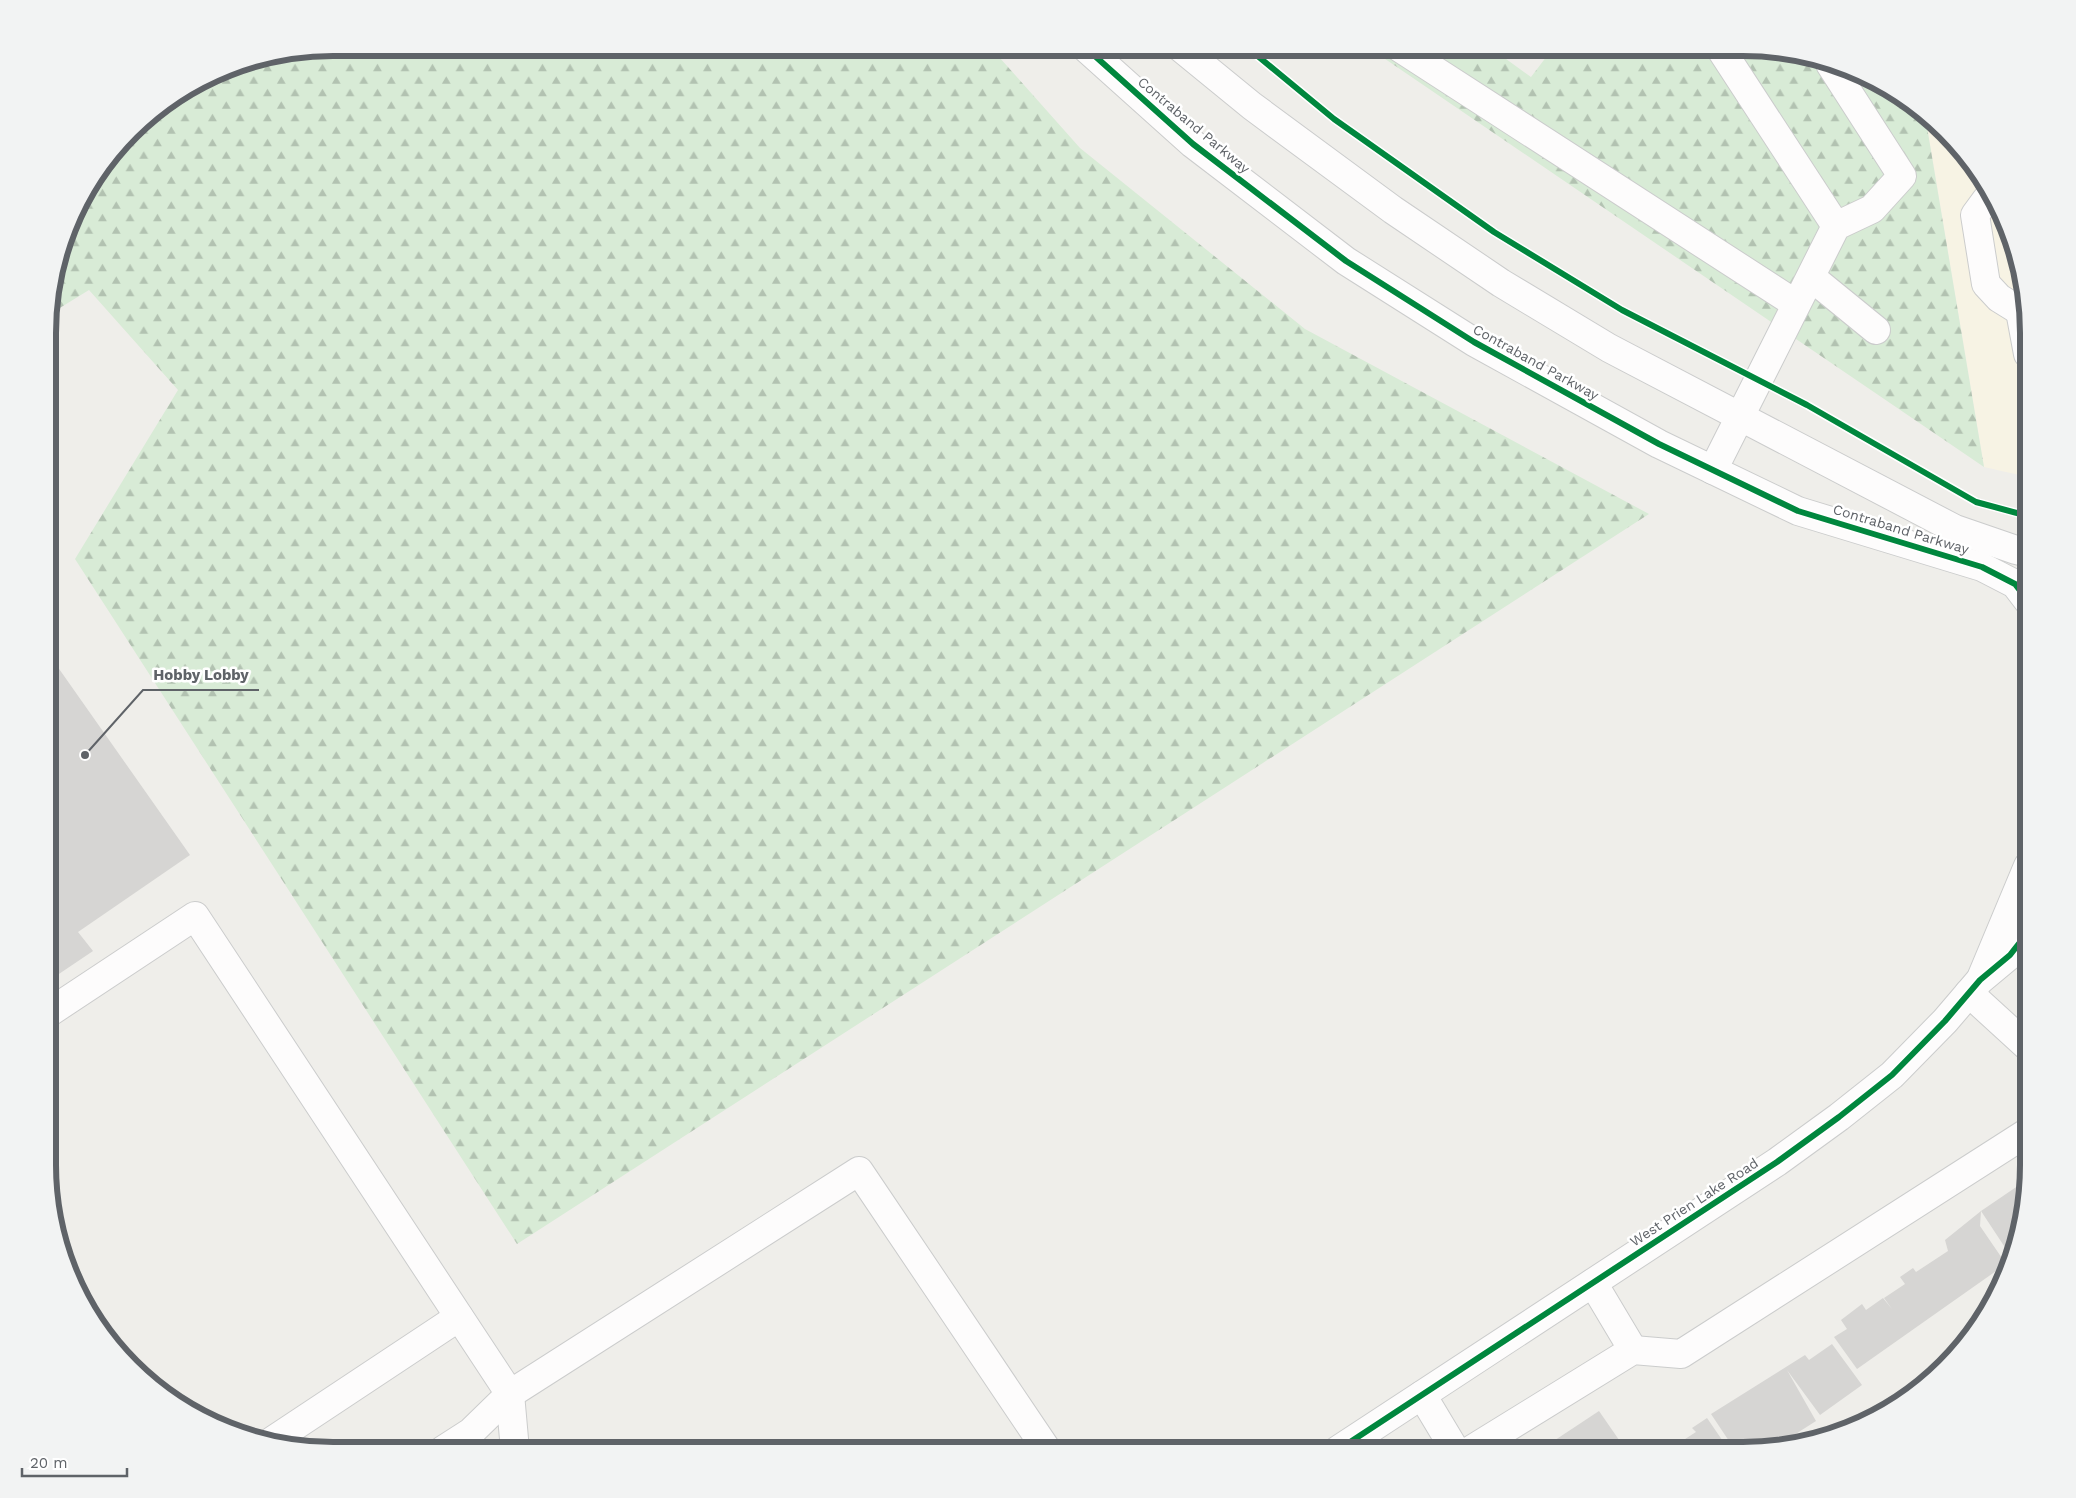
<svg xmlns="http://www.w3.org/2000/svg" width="2076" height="1498" viewBox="0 0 2076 1498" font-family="'Work Sans',sans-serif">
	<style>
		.commercial { fill: #f7f3e4 }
		.forest { fill: url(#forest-firs) }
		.building { fill: #d6d5d3 }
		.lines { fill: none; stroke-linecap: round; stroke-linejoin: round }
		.minor-casing { stroke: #cbcccc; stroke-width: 30 }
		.minor { stroke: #fdfcfc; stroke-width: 28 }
		.cycleway-casing { stroke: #fff; stroke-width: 9 }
		.cycleway { stroke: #00873e; stroke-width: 6 }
		.labels { text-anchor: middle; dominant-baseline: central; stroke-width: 5; stroke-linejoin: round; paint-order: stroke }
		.street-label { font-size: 14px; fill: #5f6368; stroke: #fff }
		.rim { fill: none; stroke: #5f6368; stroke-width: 6 }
		.leader { fill: none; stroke: #5f6368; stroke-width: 2 }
		.callout-dot { fill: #5f6368; stroke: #fff; stroke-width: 2 }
		.callout-label { font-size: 15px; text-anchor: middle; font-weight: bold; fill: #5f6368; stroke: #fff; stroke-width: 5; stroke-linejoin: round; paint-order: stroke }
	</style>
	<defs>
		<pattern id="forest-firs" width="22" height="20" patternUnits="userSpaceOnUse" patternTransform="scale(1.25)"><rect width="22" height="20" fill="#d8ebd6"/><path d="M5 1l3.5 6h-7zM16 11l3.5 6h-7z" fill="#b2c2b1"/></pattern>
	</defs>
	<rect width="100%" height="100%" fill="#efeeea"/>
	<polygon class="commercial" points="1925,115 1958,145 1999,207 2028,315 2028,477 1984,467"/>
	<g class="forest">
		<polygon points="333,48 991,48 1080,148 1305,329 1649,514 517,1244 75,559 178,390 89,290 50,314 50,296 77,207 145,119 224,69"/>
		<polygon points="1369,48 1491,48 1531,77 1553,48 1761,48 1852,69 1917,107 1925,115 1984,467"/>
	</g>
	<g class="building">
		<polygon points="50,656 190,855 78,932 93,951 50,980"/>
		<polygon points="2028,1179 2014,1252 2010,1255 1981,1211 1980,1226 2006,1264 1857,1369 1834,1337 1847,1329 1841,1320 1862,1304 1866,1310 1883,1298 1892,1309 1884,1298 1905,1284 1900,1277 1913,1268 1916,1272 1948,1251 1945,1240 1981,1211"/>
		<polygon points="1832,1344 1862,1385 1820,1415 1787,1370 1816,1421 1777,1446 1735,1450 1711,1414 1805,1355 1809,1360"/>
		<polygon points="1599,1411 1626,1450 1540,1450"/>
		<polygon points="1707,1418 1729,1450 1668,1450 1696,1432 1692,1428"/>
	</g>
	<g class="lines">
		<g class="minor-casing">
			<g id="minor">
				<polyline points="1086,48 1193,144 1346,261 1474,342 1659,444 1798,511 1982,567 2015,584 2028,601"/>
				<polyline points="1181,48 1252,106 1393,210 1501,283 1609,348 1955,529 2016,550 2028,553"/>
				<polyline points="1400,48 1796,304"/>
				<polyline points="1720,48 1836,226"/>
				<polyline points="1992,196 1986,200 1975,215 1986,284 1999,298 2020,311"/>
				<polyline points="1811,277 1876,330"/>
				<polyline points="2025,304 2020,311 2028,354"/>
				<polyline points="1713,470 1836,226 1872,209 1902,176 1830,64"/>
				<polyline points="1982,976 2028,866"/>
				<polyline points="1969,993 2028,1047"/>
				<polyline points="50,1012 195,916 510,1394 515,1450"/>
				<polyline points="1593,1283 1633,1350"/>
				<polyline points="1422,1395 1455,1450"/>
				<polyline points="272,1441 459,1317"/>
				<polyline points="443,1450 471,1432 510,1394 859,1171 1047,1450"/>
				<polyline points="1338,1450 1777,1162 1839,1117 1892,1075 1945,1021 1980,980 2010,955 2028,932"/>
				<polyline points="1471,1450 1633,1350 1681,1354 2028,1132"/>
			</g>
		</g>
		<use href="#minor" class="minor"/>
		<g class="cycleway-casing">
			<g id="cycleway">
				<polyline points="1086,48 1193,144 1346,261 1474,342 1659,444 1798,511 1982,567 2015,584 2028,601"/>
				<polyline points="1248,48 1334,119 1494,232 1622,310 1807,405 1976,502 2028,516"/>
				<polyline points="1338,1450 1777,1162 1839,1117 1892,1075 1945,1021 1980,980 2010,955 2028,932"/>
			</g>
		</g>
		<use href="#cycleway" class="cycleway"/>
	</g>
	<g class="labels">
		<g class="street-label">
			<text transform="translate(1194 125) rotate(40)">Contraband Parkway</text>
			<text transform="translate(1536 362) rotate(29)">Contraband Parkway</text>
			<text transform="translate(1901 529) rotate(17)">Contraband Parkway</text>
			<text transform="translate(1694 1202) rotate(-33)">West Prien Lake Road</text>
		</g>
	</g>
	<path d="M0 0H2076V1498H0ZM333 56H1743A277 277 0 0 1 2020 333V1165A277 277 0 0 1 1743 1442H333A277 277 0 0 1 56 1165V333A277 277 0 0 1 333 56Z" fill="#f2f3f3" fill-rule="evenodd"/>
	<path class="rim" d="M333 56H1743A277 277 0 0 1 2020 333V1165A277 277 0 0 1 1743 1442H333A277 277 0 0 1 56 1165V333A277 277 0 0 1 333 56Z"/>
	<path class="leader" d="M85 755L143 690H259"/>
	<circle class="callout-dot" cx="85" cy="755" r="5"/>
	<g class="callout-label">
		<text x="201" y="680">Hobby Lobby</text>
	</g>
	<path d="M22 1468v8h105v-8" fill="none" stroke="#5f6368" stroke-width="2.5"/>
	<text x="30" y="1468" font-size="15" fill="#5f6368" stroke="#ffffff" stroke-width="4" paint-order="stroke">20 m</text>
</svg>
